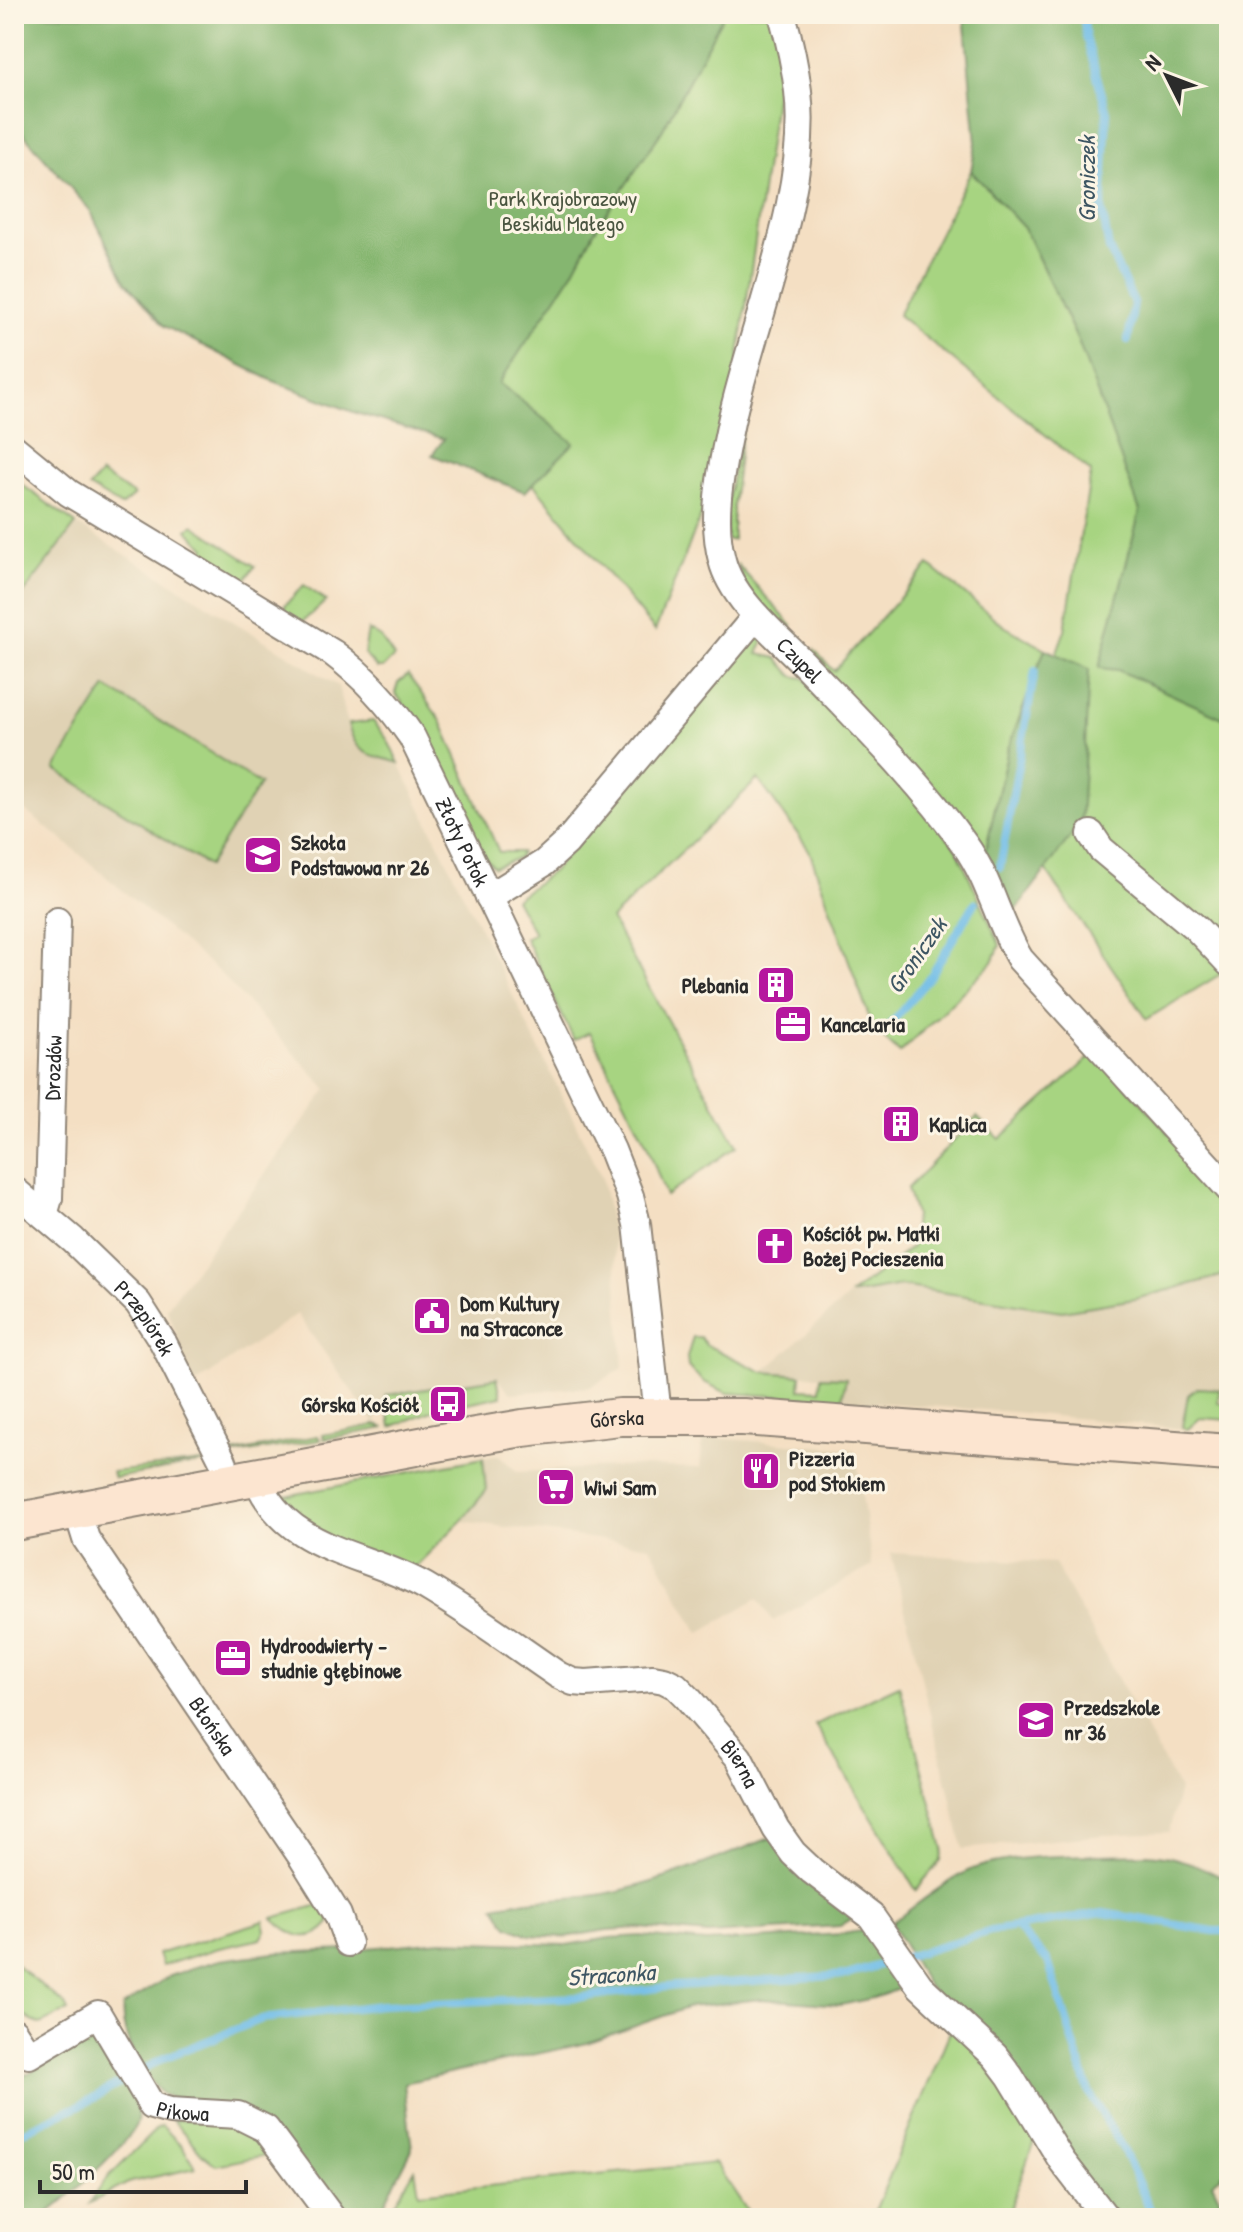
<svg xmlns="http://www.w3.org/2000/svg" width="1243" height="2232" viewBox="0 0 1243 2232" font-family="'Patrick Hand',sans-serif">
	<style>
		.built { fill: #e0d2b4 }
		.green { fill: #a7d481; stroke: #698056; stroke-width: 2 }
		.forest { fill: #85b66f; stroke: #58704d; stroke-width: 2 }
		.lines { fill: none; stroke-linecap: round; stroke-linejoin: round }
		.stream { stroke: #6cbbe7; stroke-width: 8 }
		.street-casing { stroke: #908577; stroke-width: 30 }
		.secondary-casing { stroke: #908577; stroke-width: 40 }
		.street { stroke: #fff; stroke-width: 26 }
		.secondary { stroke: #fce5d0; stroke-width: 36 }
		.labels { text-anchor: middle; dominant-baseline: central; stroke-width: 6; stroke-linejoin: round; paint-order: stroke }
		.park-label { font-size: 22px; fill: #4a5540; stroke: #fcf5e5 }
		.street-label { font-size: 22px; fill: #2b2b2b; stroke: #fcf5e5 }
		.poi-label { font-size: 22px; font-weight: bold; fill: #2b2b2b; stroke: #fcf5e5; text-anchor: start }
		.water-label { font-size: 24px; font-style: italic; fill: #3e5663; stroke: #fcf5e5 }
	</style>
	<rect width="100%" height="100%" fill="#fcf5e5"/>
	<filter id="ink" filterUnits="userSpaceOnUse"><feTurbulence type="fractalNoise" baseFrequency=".0125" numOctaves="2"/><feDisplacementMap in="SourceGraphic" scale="16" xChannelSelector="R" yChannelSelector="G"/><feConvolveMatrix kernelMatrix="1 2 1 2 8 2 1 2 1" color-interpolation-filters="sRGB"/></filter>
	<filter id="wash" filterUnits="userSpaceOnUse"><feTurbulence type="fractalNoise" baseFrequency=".006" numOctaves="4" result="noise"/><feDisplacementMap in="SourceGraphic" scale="32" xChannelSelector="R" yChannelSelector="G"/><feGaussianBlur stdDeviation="1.8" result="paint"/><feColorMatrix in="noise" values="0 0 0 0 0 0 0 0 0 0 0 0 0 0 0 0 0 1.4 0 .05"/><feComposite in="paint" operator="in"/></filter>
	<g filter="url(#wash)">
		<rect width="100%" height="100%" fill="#f4dfc3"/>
		<g class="built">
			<polygon points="76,524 338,686 351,739 359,750 399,763 602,1178 614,1241 623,1368 590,1387 511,1393 497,1378 379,1407 376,1425 297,1314 194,1385 167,1308 327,1089 220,973 64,841 14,802 14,606"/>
			<polygon points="1229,1274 1229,1420 1200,1418 1188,1429 1013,1412 842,1400 846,1378 763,1372 850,1295 901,1286 1062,1311 1135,1299"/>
			<polygon points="703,1437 852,1449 856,1453 872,1566 773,1621 758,1598 699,1633 650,1546 461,1521 486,1491 483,1458 499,1455 517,1472 635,1466 700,1468"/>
			<polygon points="891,1553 1054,1563 1179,1789 1169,1832 1104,1835 963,1849"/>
		</g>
		<g class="green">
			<polygon points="145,14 787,14 725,455 655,631"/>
			<polygon points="1229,14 1229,969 1147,1019 1001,804 1065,630 1091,472 898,315 971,171 1024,228 1078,341 1096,388"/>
			<polygon points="745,403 733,506 733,540 727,540 726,510"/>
			<polygon points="101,474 134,495 121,506 89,487"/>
			<polygon points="14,479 76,524 14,606"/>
			<polygon points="193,525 255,566 243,583 199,555 206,548 187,530"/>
			<polygon points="737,564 792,626 782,631 745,587"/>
			<polygon points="929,565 1004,626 1045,649 1008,749 983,862 810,657 814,650 834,671"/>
			<polygon points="304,585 326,601 302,622 285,612 285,605"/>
			<polygon points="368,630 381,638 394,657 383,668 377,668 364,654"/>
			<polygon points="752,638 759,638 763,642 758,654 777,658 793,676 804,678 889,764 957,849 1000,945 993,962 900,1053 873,1028 809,850 758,779 611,919 737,1146 666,1196 647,1145 590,1032 574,1040 525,938 534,933 515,899 553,871"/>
			<path d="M408,675l33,46 58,131h22l-2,6 -25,9 -10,-10c-27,-57 -50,-115 -89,-164l3,-10z"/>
			<polygon points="106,687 260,784 208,866 55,769"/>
			<path d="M373,721l14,18 12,24c-29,-9 -43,-6 -51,-39z"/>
			<polygon points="1096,1052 1229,1200 1229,1274 1135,1299 1062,1311 901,1286 850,1295 912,1247 915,1215 907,1189 977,1117 1000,1139"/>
			<polygon points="693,1337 700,1337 706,1345 763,1372 801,1375 800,1389 820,1390 821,1377 846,1378 842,1400 727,1393 704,1382 688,1367 687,1357"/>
			<polygon points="497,1378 501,1396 458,1405 456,1396 437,1400 437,1409 391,1427 386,1395"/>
			<polygon points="1197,1388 1219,1389 1218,1403 1229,1404 1229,1420 1200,1418 1188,1429 1182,1428 1188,1395"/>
			<polygon points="376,1425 385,1428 324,1439 323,1435"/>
			<polygon points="318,1436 320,1440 231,1455 233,1453"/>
			<polygon points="483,1458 486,1491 461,1521 410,1572 329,1539 275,1498"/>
			<polygon points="212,1461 114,1478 112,1472"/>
			<polygon points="899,1685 943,1848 941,1860 916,1890 815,1725"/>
			<path d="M326,1903l4,20c-19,23 -39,13 -57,-5z"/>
			<polygon points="264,1921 266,1930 261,1939 215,1949 162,1966 158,1954"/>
			<path d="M14,1963l51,42 3,6 -28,13c-29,-8 -26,-36 -26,-61z"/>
			<polygon points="954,2022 1037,2133 1007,2218 872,2218"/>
			<polygon points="172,2119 236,2122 277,2153 216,2165 202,2154"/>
			<path d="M162,2126l20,20 14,22 -66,14 -40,21c15,-28 45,-51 67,-75z"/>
			<polygon points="715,2163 752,2218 386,2218 415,2169 419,2193"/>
		</g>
		<g class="forest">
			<polygon points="16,14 109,16 724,14 662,131 594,232 573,272 499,383 574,443 525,492 432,455 444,439 356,413 271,380 164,326 126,282 90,210 14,123"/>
			<polygon points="964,14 1229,14 1229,721 1118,670 1099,668 1140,511 1078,341 1024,228 971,171 976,143"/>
			<polygon points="1045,649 1089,669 1081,822 1008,921 983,862 1008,749"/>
			<path d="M773,1837l83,79 -16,10 -132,8 -68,-6 -33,2 -42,7 -35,-2 -22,-9 -14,-20c38,-8 74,-6 110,-12 58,-11 113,-36 169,-57z"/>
			<path d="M1147,1854c32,2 54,12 82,27v288l-17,14 17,35h-115l-188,-235 -35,-60c25,-17 50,-39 77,-52 40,-19 132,-15 179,-17z"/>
			<path d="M871,1929l38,57 -36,12 -32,7 -80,-6 -72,8 -102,36 -183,40 8,66 -35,69h-39l-55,-76 -121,-48c-20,-21 -43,-58 -39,-88l45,-29 24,-9 28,-8 55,-7 72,-3 94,-9 125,4 43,-7 32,-2 65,6 137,-8z"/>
			<path d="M97,2040c13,10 45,65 40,82 -5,17 -81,90 -98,96 -7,2 -18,0 -25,0v-137l64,-36z"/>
		</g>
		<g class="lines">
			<g class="stream">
				<polyline points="1083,14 1086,37 1107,112 1102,209 1109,249 1134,303 1128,340"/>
				<polyline points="1000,867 1035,671"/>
				<polyline points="886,1029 930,977 975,903"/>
				<polyline points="1016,1927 1048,1961 1089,2092 1123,2149 1154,2218"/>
				<polyline points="14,2136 89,2101 164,2058 262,2019 381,2005 583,1997 676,1986 847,1975 991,1931 1103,1913 1214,1931 1229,1931"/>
			</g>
		</g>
	</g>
	<g filter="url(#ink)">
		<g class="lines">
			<g class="street-casing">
				<g id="street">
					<path id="s1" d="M782,14c7,25 13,51 16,77 12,101 -45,231 -67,331 -9,44 -21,94 -9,138 10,41 58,78 86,108 54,56 112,113 157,177 25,35 33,77 55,114l209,230"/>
					<path id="s2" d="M14,448l55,45 264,160c32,24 57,52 79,84l200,413 18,46 7,28 21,191"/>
					<polyline points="1091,834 1101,849 1197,929 1229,963"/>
					<polyline points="489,897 544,863 566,843 756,616"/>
					<path id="s3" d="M14,1190l59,50 65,63 25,39 60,119 6,20"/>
					<path id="s4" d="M44,1215l5,-17 8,-277"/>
					<path id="s5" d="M256,1477c30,75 107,74 169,109 46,27 89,59 133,89l15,7 13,1 67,-5 11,2 12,6 11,11 52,61 37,71 17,24 19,18 59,45 49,70 75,70 15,20 52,85 44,57"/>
					<path id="s6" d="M77,1510l9,29 217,320 35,56 10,28"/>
					<path id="s7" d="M14,2032l15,23 69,-41 54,92 18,5 68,4 28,14 66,89"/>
				</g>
			</g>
			<g class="secondary-casing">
				<g id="secondary">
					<path id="s8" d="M14,1522l444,-83 65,-11 97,-11h123l486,36"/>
				</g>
			</g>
			<use href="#street" class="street"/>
			<use href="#secondary" class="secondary"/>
		</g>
	</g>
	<defs>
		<g id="school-square" transform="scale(2)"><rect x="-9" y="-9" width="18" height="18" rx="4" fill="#b5179e" stroke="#fcf5e5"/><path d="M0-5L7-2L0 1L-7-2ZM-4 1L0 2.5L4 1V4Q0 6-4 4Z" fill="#fff"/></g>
		<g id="building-square" transform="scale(2)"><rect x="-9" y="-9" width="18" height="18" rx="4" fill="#b5179e" stroke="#fcf5e5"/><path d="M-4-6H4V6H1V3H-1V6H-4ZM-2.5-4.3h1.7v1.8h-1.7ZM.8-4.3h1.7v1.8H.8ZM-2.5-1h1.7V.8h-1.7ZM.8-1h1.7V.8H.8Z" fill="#fff"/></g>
		<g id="office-square" transform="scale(2)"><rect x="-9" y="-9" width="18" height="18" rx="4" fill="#b5179e" stroke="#fcf5e5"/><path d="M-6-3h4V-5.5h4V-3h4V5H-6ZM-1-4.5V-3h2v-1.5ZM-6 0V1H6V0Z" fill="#fff"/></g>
		<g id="church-square" transform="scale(2)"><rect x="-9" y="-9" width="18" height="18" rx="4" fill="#b5179e" stroke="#fcf5e5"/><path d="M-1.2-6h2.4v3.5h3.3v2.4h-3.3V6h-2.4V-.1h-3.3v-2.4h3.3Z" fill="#fff"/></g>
		<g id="civic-square" transform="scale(2)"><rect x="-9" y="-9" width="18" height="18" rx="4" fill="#b5179e" stroke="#fcf5e5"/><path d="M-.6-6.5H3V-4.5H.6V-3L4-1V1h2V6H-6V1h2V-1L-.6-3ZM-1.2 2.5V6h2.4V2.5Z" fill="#fff"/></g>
		<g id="bus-square" transform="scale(2)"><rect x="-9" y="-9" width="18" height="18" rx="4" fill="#b5179e" stroke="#fcf5e5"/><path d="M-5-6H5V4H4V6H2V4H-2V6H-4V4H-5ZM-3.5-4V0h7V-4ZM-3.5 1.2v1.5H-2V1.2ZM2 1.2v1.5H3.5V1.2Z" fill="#fff"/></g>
		<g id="restaurant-square" transform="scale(2)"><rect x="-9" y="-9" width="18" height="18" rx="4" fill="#b5179e" stroke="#fcf5e5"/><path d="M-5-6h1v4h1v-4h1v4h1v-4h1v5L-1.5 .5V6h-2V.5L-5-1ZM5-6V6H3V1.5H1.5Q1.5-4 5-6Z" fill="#fff"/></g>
		<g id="supermarket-square" transform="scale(2)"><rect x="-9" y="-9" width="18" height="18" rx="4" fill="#b5179e" stroke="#fcf5e5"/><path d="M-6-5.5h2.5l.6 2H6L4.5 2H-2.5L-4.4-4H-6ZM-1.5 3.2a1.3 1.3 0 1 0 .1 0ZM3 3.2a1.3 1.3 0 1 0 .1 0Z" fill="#fff"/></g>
	</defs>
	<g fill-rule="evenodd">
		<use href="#school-square" x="263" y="855"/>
		<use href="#building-square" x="776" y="985"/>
		<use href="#office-square" x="793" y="1024"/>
		<use href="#building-square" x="901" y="1124"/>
		<use href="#church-square" x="775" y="1246"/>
		<use href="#civic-square" x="432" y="1316"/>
		<use href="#bus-square" x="448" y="1404"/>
		<use href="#restaurant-square" x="761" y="1471"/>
		<use href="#supermarket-square" x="556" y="1487"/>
		<use href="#office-square" x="233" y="1658"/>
		<use href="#school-square" x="1036" y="1720"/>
	</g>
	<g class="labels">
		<g class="park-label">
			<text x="563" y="198">Park Krajobrazowy<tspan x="563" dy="25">Beskidu Małego</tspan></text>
		</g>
		<g class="street-label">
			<text stroke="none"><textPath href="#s1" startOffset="686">Czupel</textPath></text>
			<text stroke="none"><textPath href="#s2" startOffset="612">Złoty Potok</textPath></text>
			<text stroke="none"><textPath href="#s4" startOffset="148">Drozdów</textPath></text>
			<text stroke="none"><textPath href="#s3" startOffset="184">Przepiórek</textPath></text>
			<text stroke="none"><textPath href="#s8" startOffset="612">Górska</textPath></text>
			<text stroke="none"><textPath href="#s6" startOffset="256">Błońska</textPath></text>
			<text stroke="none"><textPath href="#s5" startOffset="590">Bierna</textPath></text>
			<text stroke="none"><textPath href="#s7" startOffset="246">Pikowa</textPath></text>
		</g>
		<g class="poi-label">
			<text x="291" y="842">Szkoła<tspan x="291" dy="25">Podstawowa nr 26</tspan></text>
			<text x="748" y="985" text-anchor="end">Plebania</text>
			<text x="821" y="1024">Kancelaria</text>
			<text x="929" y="1124">Kaplica</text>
			<text x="803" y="1233">Kościół pw. Matki<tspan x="803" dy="25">Bożej Pocieszenia</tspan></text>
			<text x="460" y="1303">Dom Kultury<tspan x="460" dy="25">na Straconce</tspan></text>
			<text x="420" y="1404" text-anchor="end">Górska Kościół</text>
			<text x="789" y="1458">Pizzeria<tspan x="789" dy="25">pod Stokiem</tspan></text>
			<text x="584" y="1487">Wiwi Sam</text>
			<text x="261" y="1645">Hydroodwierty -<tspan x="261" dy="25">studnie głębinowe</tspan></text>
			<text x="1064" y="1707">Przedszkole<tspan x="1064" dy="25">nr 36</tspan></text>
		</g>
		<g class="water-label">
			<text transform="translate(1086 179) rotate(-90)">Groniczek</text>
			<text transform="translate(916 955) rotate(-55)">Groniczek</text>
			<text transform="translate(611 1974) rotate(-4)">Straconka</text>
		</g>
	</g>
	<rect width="1243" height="2232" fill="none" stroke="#fcf5e5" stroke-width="48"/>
	<g transform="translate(1167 76) rotate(312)" stroke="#fcf5e5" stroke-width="6" paint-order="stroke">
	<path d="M0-6L14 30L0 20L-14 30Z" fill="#2b2b2b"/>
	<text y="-12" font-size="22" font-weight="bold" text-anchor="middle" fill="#2b2b2b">N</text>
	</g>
	<path d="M40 2180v12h206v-12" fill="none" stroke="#2b2b2b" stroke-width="4"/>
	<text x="52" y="2180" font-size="24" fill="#2b2b2b" stroke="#fcf5e5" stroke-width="6" paint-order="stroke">50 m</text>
</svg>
